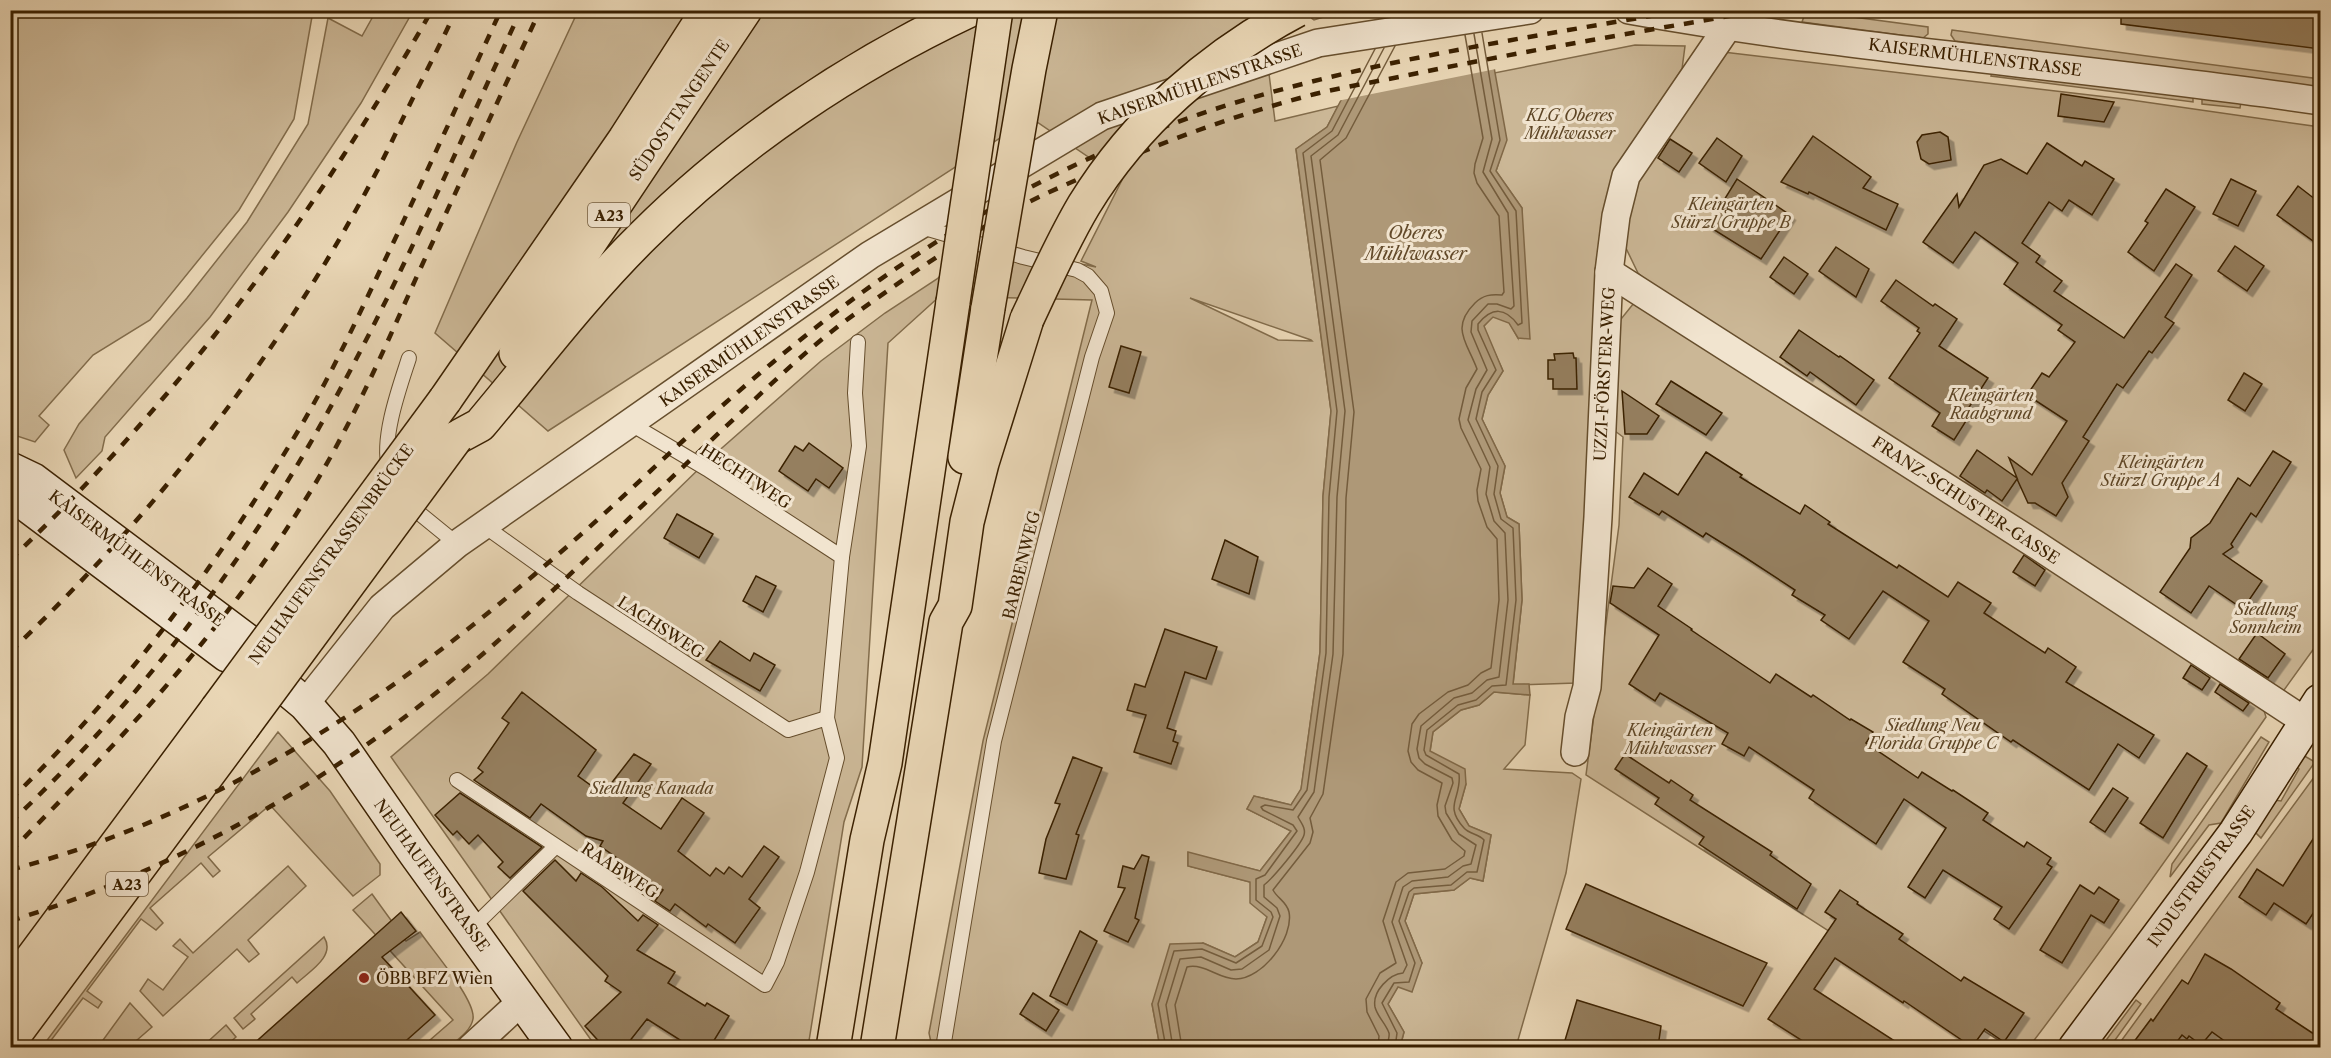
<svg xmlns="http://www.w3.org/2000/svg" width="2331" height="1058" viewBox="0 0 2331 1058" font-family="'Libre Caslon Text',serif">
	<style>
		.green { fill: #cbb796; stroke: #826c4b; stroke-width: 1.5; fill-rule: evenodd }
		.water { fill: #ae9877; stroke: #806847; stroke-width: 1.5 }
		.pier { fill: #e9d6b5 }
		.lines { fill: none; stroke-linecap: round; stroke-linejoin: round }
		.shore { stroke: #745c3c; stroke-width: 1.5 }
		.building { fill: #957f5e; stroke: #3a2000; stroke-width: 1.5; filter: url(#shadow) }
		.lane-casing { stroke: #664e2d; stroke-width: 16 }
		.street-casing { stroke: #664e2d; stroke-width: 30 }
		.secondary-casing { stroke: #3a2000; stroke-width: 36 }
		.highway-casing { stroke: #3a2000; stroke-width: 36 }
		.lane { stroke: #f1e4cf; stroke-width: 14 }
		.street { stroke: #f1e4cf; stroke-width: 27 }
		.secondary { stroke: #f1e4cf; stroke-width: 33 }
		.highway { stroke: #e9d6b5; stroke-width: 33 }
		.rail { stroke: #3a2000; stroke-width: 4.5; stroke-dasharray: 10 10; stroke-linecap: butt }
		.highway-bridge-casing { stroke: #3a2000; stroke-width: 36; stroke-linecap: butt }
		.highway-bridge { stroke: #e9d6b5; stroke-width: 33 }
		.poi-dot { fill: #8f2418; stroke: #f1e4cf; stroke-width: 2 }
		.labels { text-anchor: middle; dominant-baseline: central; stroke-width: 6; stroke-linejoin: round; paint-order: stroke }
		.shield { fill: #f1e4cf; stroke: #715b3e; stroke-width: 1.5 }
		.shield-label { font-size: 15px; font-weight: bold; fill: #3a2000 }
		.street-label { font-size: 16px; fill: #3a2000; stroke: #f1e4cf }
		.park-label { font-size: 16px; font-style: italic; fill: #5e4626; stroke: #f1e4cf }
		.poi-label { font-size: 16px; fill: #3a2000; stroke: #f1e4cf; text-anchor: start }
		.water-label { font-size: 18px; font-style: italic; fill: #634a2a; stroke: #f1e4cf }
	</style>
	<defs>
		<filter id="shadow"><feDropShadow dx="5.5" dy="5.5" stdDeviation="0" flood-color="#0004"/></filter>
	</defs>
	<rect width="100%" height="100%" fill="#e9d6b5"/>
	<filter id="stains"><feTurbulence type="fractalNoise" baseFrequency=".00333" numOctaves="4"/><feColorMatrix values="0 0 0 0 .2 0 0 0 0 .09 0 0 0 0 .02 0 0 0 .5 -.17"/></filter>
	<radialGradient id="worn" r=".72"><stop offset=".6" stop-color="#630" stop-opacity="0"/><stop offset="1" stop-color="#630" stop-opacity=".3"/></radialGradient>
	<g class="green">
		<polygon points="10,11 313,11 294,119 239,210 150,320 93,355 39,416 49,425 35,442 11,434"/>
		<polygon points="376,11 413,11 361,103 288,212 210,317 105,437 102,451 76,478 64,450 79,424 187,298 247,222 308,124 328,18 362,36"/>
		<path d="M578,11h683l14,110 63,-15 -11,21 -31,22 35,262 -8,85 -3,156 -19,138 -10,15 -37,-9 -7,13 44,22 -31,40 -72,-18v13l62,16 17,35 -9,25 -23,15 -32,-14 -51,61 8,43h-228l-3,-14 54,-292 109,-441 -152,-4 -52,47 -26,424 -18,55 -36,225h-212l-205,-290 97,-83 218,-212 115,-101 64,-48 52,-34 39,-36 120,24 -15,-6 41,-81 -91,-62 -483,313 -113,-98 82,-191zM1190,298l121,42 1,1 -34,-1z"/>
		<polygon points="1301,11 1343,11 1314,20"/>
		<polygon points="1806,11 1827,11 1838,15 1928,27 1928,34 1923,38 1802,22"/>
		<polygon points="1952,30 2320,79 2320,88 1955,41 1951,35"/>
		<polygon points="1635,45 1685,46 1682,69 1616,173 1576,683 1513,685 1522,600 1519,524 1507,517 1500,493 1505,466 1482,419 1488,395 1503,371 1483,327 1493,316 1509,322 1518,338 1522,208 1496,171 1506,140 1494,73"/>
		<polygon points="1723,52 2124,99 2320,127 2320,640 2279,697 1682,311 1638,273 1623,242 1629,186"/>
		<polygon points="1992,70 2193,96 2193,102 1991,76"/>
		<polygon points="2202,97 2241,102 2240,108 2202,104"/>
		<path d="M1638,298l624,406 4,13c-77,111 -155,222 -237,330h-20l-423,-272 33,-250 4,-88 -12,-9 6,-104z"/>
		<polygon points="1494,692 1530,695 1525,745 1504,769 1572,773 1581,779 1566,873 1516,1047 1400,1047 1404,1032 1388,1004 1398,986 1422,963 1405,921 1414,894 1454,890 1470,878 1483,881 1491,835 1469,826 1459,809 1466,784 1430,752 1433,732 1461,710 1479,705"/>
		<polygon points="278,732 330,791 380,864 380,875 353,896 270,805 208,857 220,871 213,877 201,863 150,908 163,923 156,930 141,919 87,991 102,1002 98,1008 83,998 46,1047 42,1047"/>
		<polygon points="2261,737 2269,742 2221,823 2209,825 2170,877 2172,864"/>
		<polygon points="2301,754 2315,762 2261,838 2256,833 2274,800 2281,801 2299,769 2296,767"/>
		<polygon points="2320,769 2320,1047 2116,1048"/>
		<polygon points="288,866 306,886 248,940 259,954 249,962 237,949 163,1016 140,991 148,979 163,990 188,957 173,946 180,939 193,953"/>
		<path d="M372,894l34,47 14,-9c12,18 56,68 53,87 -2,12 -16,21 -24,28h-27l31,-27 -100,-110z"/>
		<path d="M324,937c12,19 -14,34 -27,46l-5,-6 -41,37 4,5 -12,10 -9,-11z"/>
		<polygon points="2136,1000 2141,1004 2110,1047 2101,1047"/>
		<polygon points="130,1003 152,1027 129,1047 98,1047"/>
		<polygon points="226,1025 236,1037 225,1047 202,1047"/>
	</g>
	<polygon class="water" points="1484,11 1507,140 1496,171 1522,208 1530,339 1518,338 1509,323 1493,317 1484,326 1503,371 1488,395 1482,419 1505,466 1500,493 1507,517 1519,524 1522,600 1513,684 1529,684 1530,695 1494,692 1479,705 1461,710 1433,732 1430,751 1465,769 1466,784 1459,809 1469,826 1491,835 1483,881 1470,878 1454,890 1414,894 1405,921 1422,963 1412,992 1398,987 1388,1004 1404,1032 1400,1047 1160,1047 1152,1004 1170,944 1203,943 1235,957 1258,942 1267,917 1250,903 1250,882 1188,866 1188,852 1260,871 1291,831 1247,809 1254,796 1291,805 1301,789 1320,652 1323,496 1331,411 1296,149 1327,127 1375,35"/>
	<polygon class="pier" points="1487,10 1496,69 1337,101 1372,35 1367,11"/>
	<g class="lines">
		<g class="shore">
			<polyline points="1166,1048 1158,1004 1174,951 1202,949 1236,963 1262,946 1273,917 1271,912 1256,900 1256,879 1265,875 1297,831 1293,825 1263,810 1261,807 1265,805 1293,810 1307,790 1326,653 1329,497 1337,411 1303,153 1332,131 1375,49"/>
			<path d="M1173,1048l-7,-43 14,-46 21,-2 30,13 11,-1 27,-19 11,-34 -3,-8 -13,-11v-12c8,-6 37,-40 40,-50 2,-7 -3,-12 -6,-18l16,-25 19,-138 4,-157 8,-86 -34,-255 27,-21 46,-87"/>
			<path d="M1182,1048l-7,-43 12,-38c18,-4 31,12 49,12 26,0 58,-41 53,-67 -2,-10 -12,-14 -16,-22l37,-47 3,-11 -3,-14 13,-24 20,-140 3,-156 8,-86 -34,-252 26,-22 49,-92"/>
			<path d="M1378,1048l1,-12 -12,-24 -1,-13 14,-26 16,-10 -13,-42 13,-39 12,-9 37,-4 19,-13 1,-5 -13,-11 -14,-24 -1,-11 5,-22 -24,-13 -7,-8 -3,-11 4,-27 7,-10 29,-22 20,-7 13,-12 10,-5 8,-68 -2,-61 -10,-12 -9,-26 -1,-11 4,-21 -20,-41 -2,-9 7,-31 11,-19c-10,-27 -27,-41 -2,-66 8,-8 16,-9 27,-8l2,-3 -5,-76 -22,-33 -3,-10 1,-9 8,-26 -18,-103"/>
			<path d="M1387,1048c0,-5 3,-11 2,-15 -3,-9 -12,-17 -14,-26 -3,-16 15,-33 28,-34l4,-8 -15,-43 11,-35 9,-6 36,-4 15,-11 8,-2 5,-19 -17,-11 -13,-21 -1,-7 8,-23 -1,-5 -27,-14 -6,-6 -2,-9 4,-23 33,-28 18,-5 15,-13 12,-3 9,-77 -3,-67 -11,-12 -8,-27 4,-27 -22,-47 8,-31 11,-19 -16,-38 1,-11 16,-17h9l14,5 3,-3 -6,-93 -25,-41 9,-33 -18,-105"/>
			<path d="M1395,1048l2,-15 -15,-30 12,-20 15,-1 6,-19 -16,-42 10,-29 5,-4 37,-3 16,-13h10l7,-32c-5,-6 -15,-6 -20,-12 -21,-23 -2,-30 -5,-54l-33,-19 -2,-5 3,-20 31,-25 18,-5 16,-14 14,-1 10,-85 -3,-72 -12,-9 -7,-25 4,-28 -22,-47 6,-27 14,-22 -18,-40v-6c14,-17 27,-17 40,1l4,-2 -6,-112 -26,-40 10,-31 -18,-107"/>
		</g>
	</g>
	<g class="building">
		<polygon points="2121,10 2320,10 2320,49 2121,24"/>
		<polygon points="2061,94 2114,102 2104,122 2058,116"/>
		<polygon points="1940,132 1948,137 1951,160 1929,164 1921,159 1917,142 1922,135"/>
		<polygon points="1813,136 1871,177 1863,188 1898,204 1886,230 1809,192 1808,194 1781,182"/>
		<polygon points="1717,138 1742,156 1726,182 1699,163"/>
		<polygon points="1670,139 1692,153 1679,172 1658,158"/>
		<polygon points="2047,143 2082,166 2085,161 2114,179 2092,215 2069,200 2062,211 2049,202 2022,243 2040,256 2036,262 2062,281 2054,291 2124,338 2176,264 2192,275 2165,317 2174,323 2152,353 2149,351 2123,388 2117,384 2083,437 2089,441 2062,483 2068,497 2056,516 2035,503 2028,503 2017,479 2002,501 1987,490 1985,493 1960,476 1977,450 2017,478 2009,458 2032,475 2067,421 2027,395 2042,373 2049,377 2075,342 2058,330 2062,325 2004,284 2018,263 1975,232 1953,263 1923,242 1957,194 1959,207 1984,165 2001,159 2027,174"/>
		<polygon points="1737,179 1790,215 1761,259 1708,226"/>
		<polygon points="2231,179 2256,191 2238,226 2213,214"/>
		<polygon points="2298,186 2320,203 2320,246 2277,215"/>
		<polygon points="2166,189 2195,207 2154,271 2128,252 2148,223 2145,221"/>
		<polygon points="2235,246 2264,266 2247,291 2218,271"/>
		<polygon points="1836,247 1869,269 1856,297 1819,271"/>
		<polygon points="1784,257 1808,274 1794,294 1770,277"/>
		<polygon points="1896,280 1933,306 1935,304 1957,319 1939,346 1988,378 1962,418 1966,421 1954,440 1932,426 1940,413 1889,378 1920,333 1917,331 1919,328 1881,301"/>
		<polygon points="1799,330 1839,357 1840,356 1874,380 1856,405 1810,372 1807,376 1780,357"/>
		<polygon points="1121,346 1141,352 1129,393 1109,387"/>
		<polygon points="1573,353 1574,358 1576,358 1577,389 1553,389 1553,379 1548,379 1548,360 1555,360 1554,354"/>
		<polygon points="2244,373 2262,384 2245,411 2228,400"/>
		<polygon points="1671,381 1722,413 1706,435 1656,404"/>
		<polygon points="1622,391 1659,416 1647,434 1625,434"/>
		<polygon points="809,443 843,468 829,488 816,479 808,491 779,471 795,446 803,451"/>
		<polygon points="2273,451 2291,462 2256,517 2251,513 2231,544 2233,547 2223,554 2262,581 2243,609 2209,586 2191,613 2160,592 2190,548 2191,538 2210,523 2238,478 2250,486"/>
		<polygon points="1706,452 1742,475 1740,477 1800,514 1805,505 1830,522 1828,524 1897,568 1899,565 1948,597 1958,582 1991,603 1984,613 2045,653 2048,648 2076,667 2066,682 2154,735 2139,758 2118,744 2089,790 2013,740 2011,742 1942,694 1945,689 1903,662 1929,621 1883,591 1849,639 1821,620 1825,615 1792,595 1795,590 1743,556 1706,533 1703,537 1662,511 1659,515 1629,497 1644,473 1678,495"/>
		<polygon points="677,514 713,534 699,558 664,538"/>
		<polygon points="1225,540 1258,557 1249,594 1212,579"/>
		<polygon points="2024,555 2045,570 2035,586 2013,572"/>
		<polygon points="1648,568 1672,584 1658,606 1692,629 1691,630 1770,683 1776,674 1811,697 1813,695 1850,720 1851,719 1873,732 1866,743 1918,778 1922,772 1952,791 1953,790 1988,813 1983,820 2024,847 2027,842 2051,858 2047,864 2052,867 2009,929 1994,919 2002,907 1943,870 1925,898 1908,887 1946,828 1904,799 1876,844 1809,798 1814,790 1749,747 1744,756 1722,744 1728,733 1660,693 1655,701 1629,684 1659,635 1610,603 1613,586 1634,588"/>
		<polygon points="756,576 776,586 763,612 743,601"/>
		<polygon points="1165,629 1217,647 1206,679 1185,672 1167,728 1176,731 1173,741 1178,743 1171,764 1134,752 1146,715 1127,710 1135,684 1145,687"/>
		<polygon points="2257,633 2285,654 2268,678 2239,659"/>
		<polygon points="720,641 750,661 754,653 775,665 760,691 706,660"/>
		<polygon points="2191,665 2210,678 2202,690 2183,678"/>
		<polygon points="2220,684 2249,703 2243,711 2215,692"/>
		<polygon points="522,692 596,750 578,776 603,794 634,754 651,764 623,803 661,829 682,798 704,813 678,851 710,876 716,868 724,874 729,867 742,877 764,846 779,857 749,899 760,908 735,943 708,924 706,927 675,904 670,911 655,901 663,890 600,846 603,841 586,836 541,804 530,818 474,780 483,772 478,768 509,723 502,718"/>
		<polygon points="2187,753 2207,766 2163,838 2140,823"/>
		<polygon points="1625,754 1669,783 1671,780 1693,795 1690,800 1772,852 1770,855 1811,884 1797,909 1699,844 1704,837 1655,804 1659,798 1615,769"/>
		<polygon points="1073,757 1102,768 1076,834 1079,835 1066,879 1039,873 1046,839 1060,804 1055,803"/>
		<polygon points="2113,788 2128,798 2105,832 2090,822"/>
		<polygon points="460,793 542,847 510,878 498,867 503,862 478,835 469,844 457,831 453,835 435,815"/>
		<polygon points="2320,828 2320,903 2306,924 2274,903 2266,915 2239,897 2257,869 2283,886"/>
		<polygon points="1142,855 1149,857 1135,918 1139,920 1128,942 1104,931 1125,888 1118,887 1123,866 1134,869"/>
		<polygon points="555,860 576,881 581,873 602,887 638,921 643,915 658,925 637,950 675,972 668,983 705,1006 707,1003 729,1016 710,1047 691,1047 647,1019 625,1047 604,1047 585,1026 621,992 605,981 608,976 523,891"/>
		<polygon points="1586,884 1767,963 1743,1006 1566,929"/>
		<polygon points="2080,885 2094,894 2099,887 2119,900 2104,923 2091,915 2062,963 2040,950"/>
		<polygon points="1840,890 1858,902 1857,904 1903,934 1899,939 1961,981 1964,977 2024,1013 2004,1042 1985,1029 1972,1047 1904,1001 1903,1003 1835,958 1814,989 1904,1047 1812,1047 1768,1019 1836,919 1825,912"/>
		<polygon points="401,912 416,931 382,957 435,1015 399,1047 250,1047"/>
		<polygon points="1080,931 1097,941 1067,1005 1050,996"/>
		<polygon points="2205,954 2231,969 2280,1003 2276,1009 2320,1038 2320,1047 2233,1047 2212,1032 2201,1045 2189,1036 2187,1039 2182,1035 2173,1047 2130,1047 2151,1019 2153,1021 2182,980 2188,984"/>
		<polygon points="1033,993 1059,1010 1046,1031 1020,1014"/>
		<polygon points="1577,1000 1661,1026 1658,1047 1563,1047"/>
	</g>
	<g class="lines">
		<g class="lane-casing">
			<g id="lane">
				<polyline points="918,226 1023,257 1077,270 1088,276 1101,291 1107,313 1092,357 994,741 943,1048"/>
				<polyline points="631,424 707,469 842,557"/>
				<path d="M389,467c-8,-29 11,-81 20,-109"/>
				<polyline points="408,504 457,544"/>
				<polyline points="483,525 578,593 788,730 827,718"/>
				<polyline points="457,780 765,985 777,962 807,872 837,758 827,718 842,557 859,446 855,393 858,342"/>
				<polyline points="470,930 555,847"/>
			</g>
		</g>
		<g class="street-casing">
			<g id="street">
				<path d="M1629,10c229,41 462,57 691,91"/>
				<polyline points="1609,272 2035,544 2320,731"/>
				<polyline points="305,704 382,607 457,544 870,255 1102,116 1318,43 1530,10"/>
				<polyline points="1575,752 1579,717 1587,687 1598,517 1609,272 1616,216 1626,176 1727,28"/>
				<polyline points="471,1048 523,1000"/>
			</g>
		</g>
		<g class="secondary-casing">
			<g id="secondary">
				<polyline points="10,469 33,480 246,640 251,659 305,704 339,743 415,853 556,1048"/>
				<polyline points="10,497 27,505 227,655"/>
				<polyline points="2075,1048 2236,832 2320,701"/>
			</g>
		</g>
		<g class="highway-casing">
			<g id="highway">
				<polyline points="516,353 745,10"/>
				<polyline points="445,400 625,139 708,10"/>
				<path d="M456,438l24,-13c53,-63 104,-131 163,-189 93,-93 208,-170 327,-226"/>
				<polyline points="965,457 988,308"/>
				<polyline points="10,988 217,709"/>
				<polyline points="10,1041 243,727"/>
				<polyline points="833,1048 867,840 885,763 953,302"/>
				<polyline points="877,1048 946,622 955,606 967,522 982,463 1027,319"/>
			</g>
		</g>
		<use href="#lane" class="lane"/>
		<use href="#street" class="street"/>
		<use href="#secondary" class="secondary"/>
		<use href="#highway" class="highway"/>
		<g class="rail">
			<path d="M10,560c169,-160 307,-348 422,-550"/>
			<path d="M10,652c143,-136 266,-292 359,-466 15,-27 27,-54 41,-82 15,-31 32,-62 46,-94"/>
			<path d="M10,800c115,-111 210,-238 291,-374 31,-53 57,-109 83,-164 40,-83 78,-168 117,-252"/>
			<path d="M10,823c117,-110 217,-237 298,-376 81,-140 145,-290 213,-437"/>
			<path d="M10,852c106,-107 211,-218 292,-347 46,-72 80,-151 115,-229 41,-89 82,-177 123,-266"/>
			<path d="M10,870c226,-60 404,-188 576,-340 34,-30 66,-61 99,-91 76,-69 156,-136 242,-191 94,-61 197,-111 304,-144 147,-45 302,-67 453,-94"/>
			<path d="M10,921c193,-59 365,-166 512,-302 72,-66 142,-135 214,-202 39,-37 79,-75 123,-106 52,-37 106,-75 162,-105 27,-14 55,-26 83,-38 68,-30 138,-55 211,-74 29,-7 59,-12 89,-18 119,-25 240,-45 360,-66"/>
		</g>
		<g class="highway-bridge-casing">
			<g id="highway-bridge">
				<polyline points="953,302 996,10"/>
				<polyline points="988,308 1029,69 1041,10"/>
				<path d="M1027,319c18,-38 35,-77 57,-114 51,-83 126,-149 213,-195"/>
				<polyline points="217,709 445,400"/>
				<polyline points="243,727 456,438"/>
			</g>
		</g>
		<use href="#highway-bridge" class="highway-bridge"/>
	</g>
	<circle class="poi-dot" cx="364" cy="978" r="6"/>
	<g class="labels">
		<g class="shield">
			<rect x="588" y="203" width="42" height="24" rx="4.5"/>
			<rect x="106" y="872" width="42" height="24" rx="4.5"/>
		</g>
		<g class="shield-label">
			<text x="609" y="215">A23</text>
			<text x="127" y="884">A23</text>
		</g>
		<g class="street-label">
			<text transform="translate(1975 57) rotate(7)">KAISERMÜHLENSTRASSE</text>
			<text transform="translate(1200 84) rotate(-19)">KAISERMÜHLENSTRASSE</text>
			<text transform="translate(679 110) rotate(-56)">SÜDOSTTANGENTE</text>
			<text transform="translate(749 341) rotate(-35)">KAISERMÜHLENSTRASSE</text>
			<text transform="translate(1604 374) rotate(-87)">UZZI-FÖRSTER-WEG</text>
			<text transform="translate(746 476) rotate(33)">HECHTWEG</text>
			<text transform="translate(1966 500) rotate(33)">FRANZ-SCHUSTER-GASSE</text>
			<text transform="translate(331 554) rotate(-54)">NEUHAUFENSTRASSENBRÜCKE</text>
			<text transform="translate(137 558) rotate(37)">KAISERMÜHLENSTRASSE</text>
			<text transform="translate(1021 565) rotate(-76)">BARBENWEG</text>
			<text transform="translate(661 627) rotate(33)">LACHSWEG</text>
			<text transform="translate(620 870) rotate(33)">RAABWEG</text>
			<text transform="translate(432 875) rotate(54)">NEUHAUFENSTRASSE</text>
			<text transform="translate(2201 876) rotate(-54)">INDUSTRIESTRASSE</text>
		</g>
		<g class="park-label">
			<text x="1570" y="115">KLG Oberes<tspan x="1570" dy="18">Mühlwasser</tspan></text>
			<text x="1731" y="204">Kleingärten<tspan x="1731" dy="18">Stürzl Gruppe B</tspan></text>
			<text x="1991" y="395">Kleingärten<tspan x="1991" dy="18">Raabgrund</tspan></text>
			<text x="2161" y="462">Kleingärten<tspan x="2161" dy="18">Stürzl Gruppe A</tspan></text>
			<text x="2266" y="609">Siedlung<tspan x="2266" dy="18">Sonnheim</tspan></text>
			<text x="1933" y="725">Siedlung Neu<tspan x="1933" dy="18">Florida Gruppe C</tspan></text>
			<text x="1670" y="730">Kleingärten<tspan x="1670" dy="18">Mühlwasser</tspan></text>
			<text x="652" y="788">Siedlung Kanada</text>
		</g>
		<g class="poi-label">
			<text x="376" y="978">ÖBB BFZ Wien</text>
		</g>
		<g class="water-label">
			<text x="1416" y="233">Oberes<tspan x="1416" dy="21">Mühlwasser</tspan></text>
		</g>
	</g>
	<rect width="2331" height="1058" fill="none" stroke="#e9d6b5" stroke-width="36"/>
	<rect x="12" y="12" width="2307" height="1034" fill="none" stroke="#3a2000" stroke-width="3"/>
	<rect x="18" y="18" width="2295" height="1022" fill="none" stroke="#3a2000" stroke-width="1.5"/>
	<rect width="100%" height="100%" filter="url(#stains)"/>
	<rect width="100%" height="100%" fill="url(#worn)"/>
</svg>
